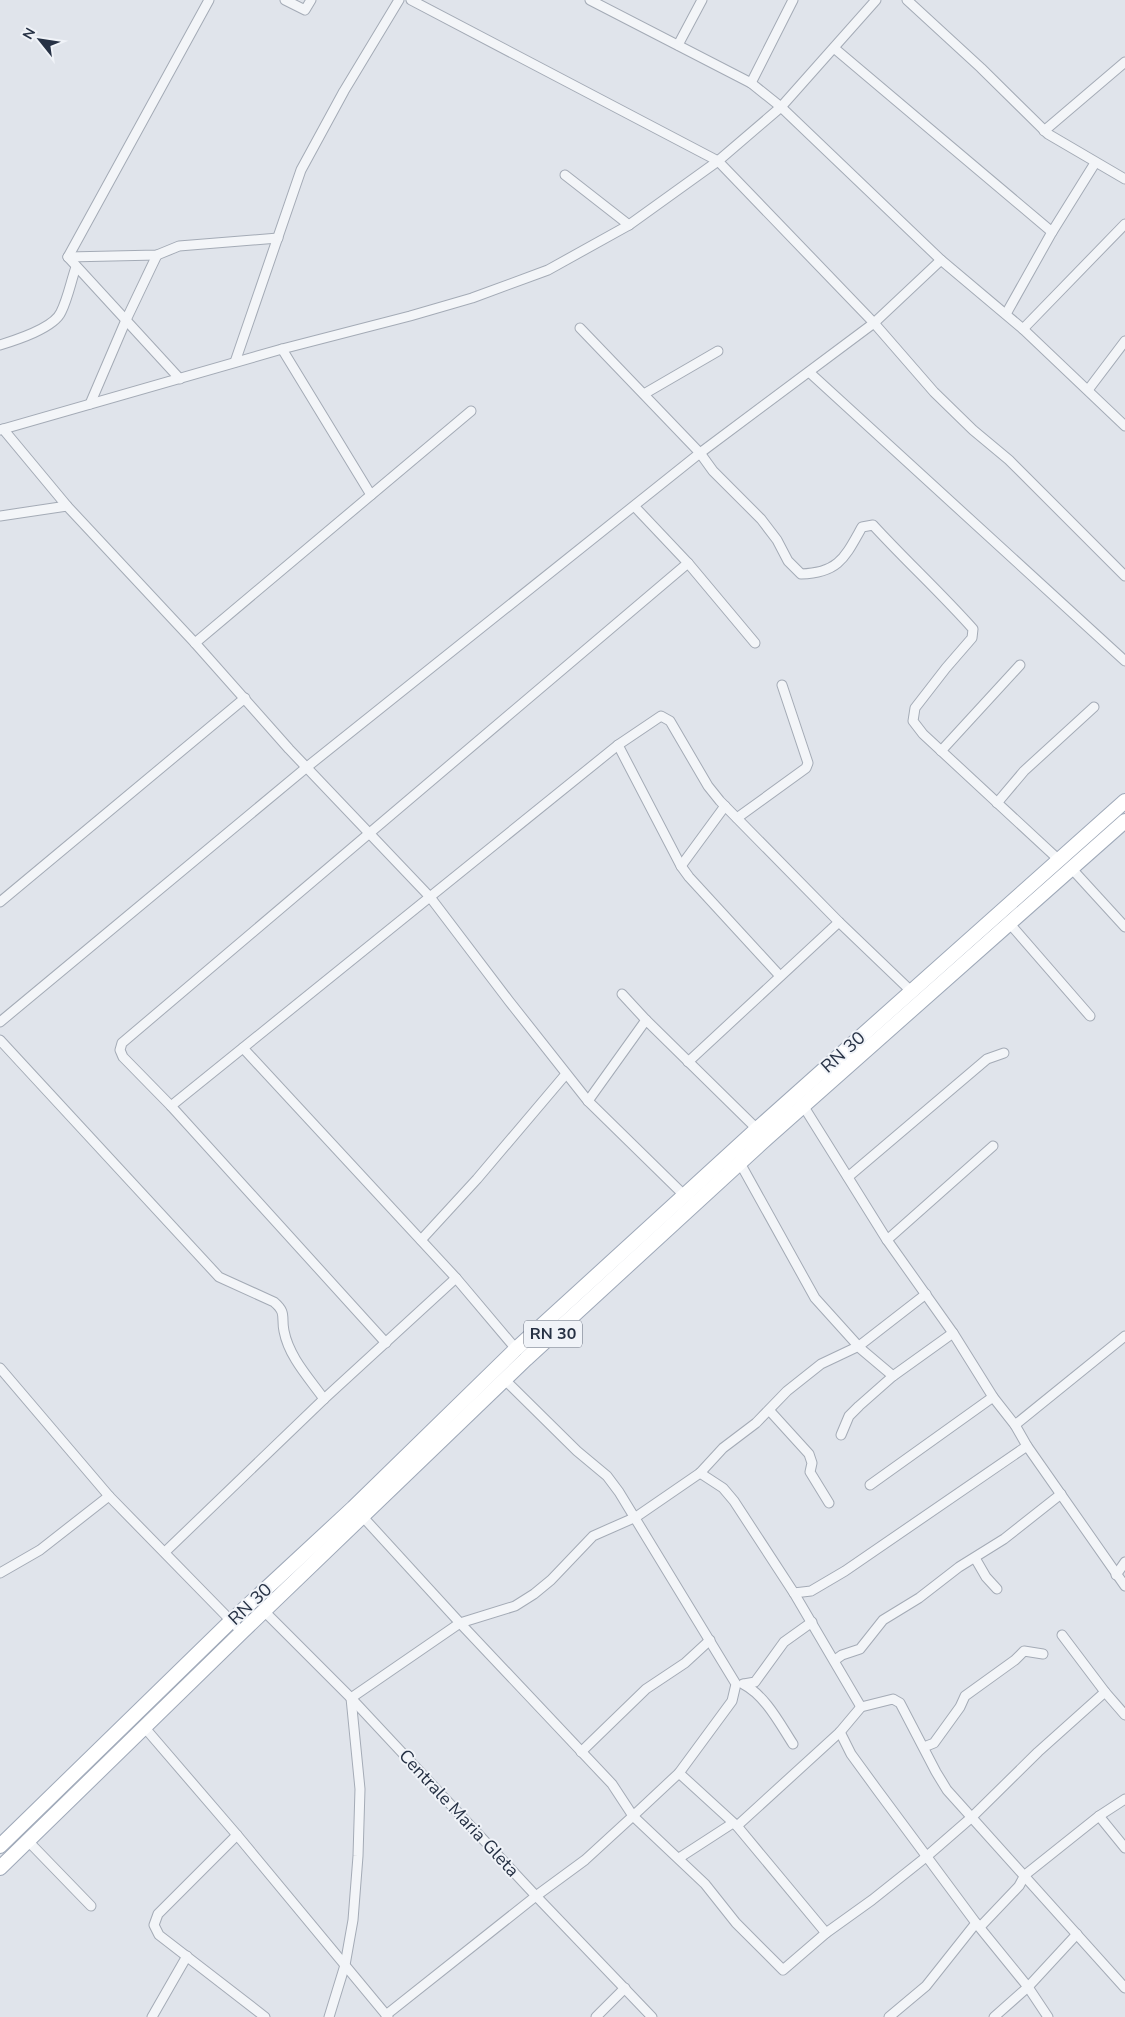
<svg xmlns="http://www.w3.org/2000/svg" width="1125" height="2017" viewBox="0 0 1125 2017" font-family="'Nunito Sans',sans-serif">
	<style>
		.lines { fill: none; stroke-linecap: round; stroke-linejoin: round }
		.minor-casing { stroke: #a4abb6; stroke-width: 11 }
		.primary-casing { stroke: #9ea8b8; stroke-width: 16 }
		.minor { stroke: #f3f5f8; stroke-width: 9 }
		.primary { stroke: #fff; stroke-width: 14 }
		.labels { text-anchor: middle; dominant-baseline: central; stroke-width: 4; stroke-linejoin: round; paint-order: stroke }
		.shield { fill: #f0f3f8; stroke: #636b7a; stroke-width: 1 }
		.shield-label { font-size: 16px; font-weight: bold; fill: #263144 }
		.street-label { font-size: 18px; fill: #263144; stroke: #f0f3f8 }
	</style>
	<rect width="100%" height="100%" fill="#e0e4eb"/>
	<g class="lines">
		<g class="minor-casing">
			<g id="minor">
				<polyline points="285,0 305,10 311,0"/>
				<polyline points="411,0 718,161 874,323 934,392 973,430 1009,460 1125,576"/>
				<polyline points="590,0 751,83 781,107 941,260 1023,329 1125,426"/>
				<polyline points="907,0 981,68 1048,134 1125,179"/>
				<polyline points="678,45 702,0"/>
				<polyline points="834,48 1052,232"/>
				<polyline points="751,83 793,0"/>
				<polyline points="1044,131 1125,62"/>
				<polyline points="565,175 629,225"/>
				<polyline points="68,257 209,0"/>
				<polyline points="68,257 157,255 179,246 278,238"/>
				<polyline points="68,257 180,379"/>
				<polyline points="1006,314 1052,232 1095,163"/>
				<path d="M580,328l120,125 13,18 48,48 16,21 11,21 13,13c38,-1 44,-17 61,-47l11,-2c32,35 68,68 100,104l-1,9 -26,30 -31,40 -2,13 10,13 136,126"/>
				<polyline points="1023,329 1125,224"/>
				<path d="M0,345c16,-5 54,-17 61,-33 7,-14 10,-31 15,-45"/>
				<polyline points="282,349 371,495"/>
				<polyline points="235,362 301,170 344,91 399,0"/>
				<polyline points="809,372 1125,661"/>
				<polyline points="1088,390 1125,341"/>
				<polyline points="644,394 718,351"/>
				<polyline points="90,404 126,320 157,255"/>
				<polyline points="3,429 67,506 195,643 289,749 430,897 509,1001 588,1101 685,1196"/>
				<polyline points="0,430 282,349 410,316 472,298 548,270 629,225 718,161 781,107 876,0"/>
				<polyline points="635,507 688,563 755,643"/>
				<polyline points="0,516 67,506"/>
				<polyline points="195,643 471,411"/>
				<polyline points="618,745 681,866 689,877 780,976"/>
				<polyline points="941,751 1020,665"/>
				<polyline points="997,803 1024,771 1094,707"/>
				<polyline points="737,818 806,768 808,763 782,685"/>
				<polyline points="681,866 725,806"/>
				<polyline points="1072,869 1125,927"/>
				<polyline points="0,902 245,698"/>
				<polyline points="1010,924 1090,1016"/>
				<polyline points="622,994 646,1020"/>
				<polyline points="0,1022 307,767 700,453 874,323 941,260"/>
				<path d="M0,1040l219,237 55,25c13,11 7,15 10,29 5,26 25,47 40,68"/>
				<polyline points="243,1048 456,1278 516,1349"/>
				<polyline points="688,1062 839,922"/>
				<polyline points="588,1101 646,1020 757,1129"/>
				<polyline points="171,1106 618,745 661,716 670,721 708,786 720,801 839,922 911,991"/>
				<polyline points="804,1107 887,1240 953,1333 993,1397 1015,1425 1027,1446 1125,1586"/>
				<polyline points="740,1163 815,1298 861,1349 893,1376"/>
				<polyline points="848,1177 987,1059 1004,1053"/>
				<polyline points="421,1240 477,1179 566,1074"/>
				<polyline points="887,1240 993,1146"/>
				<polyline points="386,1343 171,1106 123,1057 120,1050 122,1043 688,563"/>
				<polyline points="0,1368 109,1496 242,1632"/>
				<polyline points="769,1410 809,1454 812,1463 810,1472 829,1503"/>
				<polyline points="1015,1425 1125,1336"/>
				<polyline points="841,1435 849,1416 859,1406 893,1376 953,1333"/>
				<polyline points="700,1473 723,1488 734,1501 794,1593 861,1707"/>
				<polyline points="870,1485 993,1397"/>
				<polyline points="363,1517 460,1623 612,1784 633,1816 705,1884 736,1923 783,1970 826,1933 872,1900 926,1857 972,1817 1038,1752 1105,1692"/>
				<polyline points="165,1552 324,1399 456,1278"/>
				<polyline points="975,1558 986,1577 997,1589"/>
				<polyline points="0,1573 40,1550 109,1496"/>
				<polyline points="1116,1575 1125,1562"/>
				<polyline points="794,1593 811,1591 845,1571 1027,1446"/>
				<polyline points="264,1611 351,1698 536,1896 652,2017"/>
				<polyline points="1062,1635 1105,1692 1125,1715"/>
				<polyline points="835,1660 842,1655 860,1649 883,1620 919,1598 959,1567 1004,1539 1061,1494"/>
				<path d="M743,1684c22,11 37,40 50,60"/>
				<polyline points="744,1684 755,1682 784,1642 812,1622"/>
				<polyline points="145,1728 237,1835 388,2017"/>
				<polyline points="840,1732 851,1754 878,1791 976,1923 1028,1987 1048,2017"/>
				<polyline points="924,1747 934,1743 960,1707 965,1696 1015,1660 1024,1651 1043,1654"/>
				<polyline points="581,1752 646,1689 685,1663 710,1640"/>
				<polyline points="679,1773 737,1826 826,1933"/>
				<polyline points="1099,1816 1125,1848"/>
				<polyline points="737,1826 840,1732 861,1707 893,1699 900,1703 936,1772 947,1790 1125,1988"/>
				<polyline points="237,1835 158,1914 154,1925 159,1935 265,2017"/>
				<polyline points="28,1841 91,1906"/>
				<polyline points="679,1858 733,1823"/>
				<polyline points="980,1927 1019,1886 1025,1875 1099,1816 1125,1799"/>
				<polyline points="386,2015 536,1896 585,1860 633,1816 679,1773 732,1701 736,1684 619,1492 607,1476 577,1451 505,1380"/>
				<polyline points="152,2017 187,1956"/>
				<polyline points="329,2017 345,1965 353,1920 358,1856 360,1789 351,1698 460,1623 515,1606 534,1594 551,1580 593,1536 636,1517 700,1473 723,1448 756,1423 787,1391 821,1364 859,1346 926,1294"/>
				<polyline points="596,2017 625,1988"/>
				<polyline points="889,2017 926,1986 976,1923"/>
				<polyline points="994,2017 1028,1987 1077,1934"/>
			</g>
		</g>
		<g class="primary-casing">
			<g id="primary">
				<polyline points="0,1846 231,1621 353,1508 516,1349 757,1129 1125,801"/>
				<polyline points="0,1868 242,1632 526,1359 768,1137 1125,821"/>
			</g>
		</g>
		<use href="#minor" class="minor"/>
		<use href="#primary" class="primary"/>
	</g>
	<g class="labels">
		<rect class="shield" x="524" y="1320.5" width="58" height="27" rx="4"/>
		<g class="shield-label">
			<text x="553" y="1334">RN 30</text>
		</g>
		<g class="street-label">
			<text transform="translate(843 1052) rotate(-42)">RN 30</text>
			<text transform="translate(250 1604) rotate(-43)">RN 30</text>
			<text transform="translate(459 1813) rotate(47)">Centrale Maria Gleta</text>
		</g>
	</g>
	<g transform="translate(40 40) rotate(300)" stroke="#f0f3f8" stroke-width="4" paint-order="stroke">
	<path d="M0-4L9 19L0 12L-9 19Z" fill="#263144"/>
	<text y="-8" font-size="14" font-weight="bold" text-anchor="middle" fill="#263144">N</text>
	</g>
</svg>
